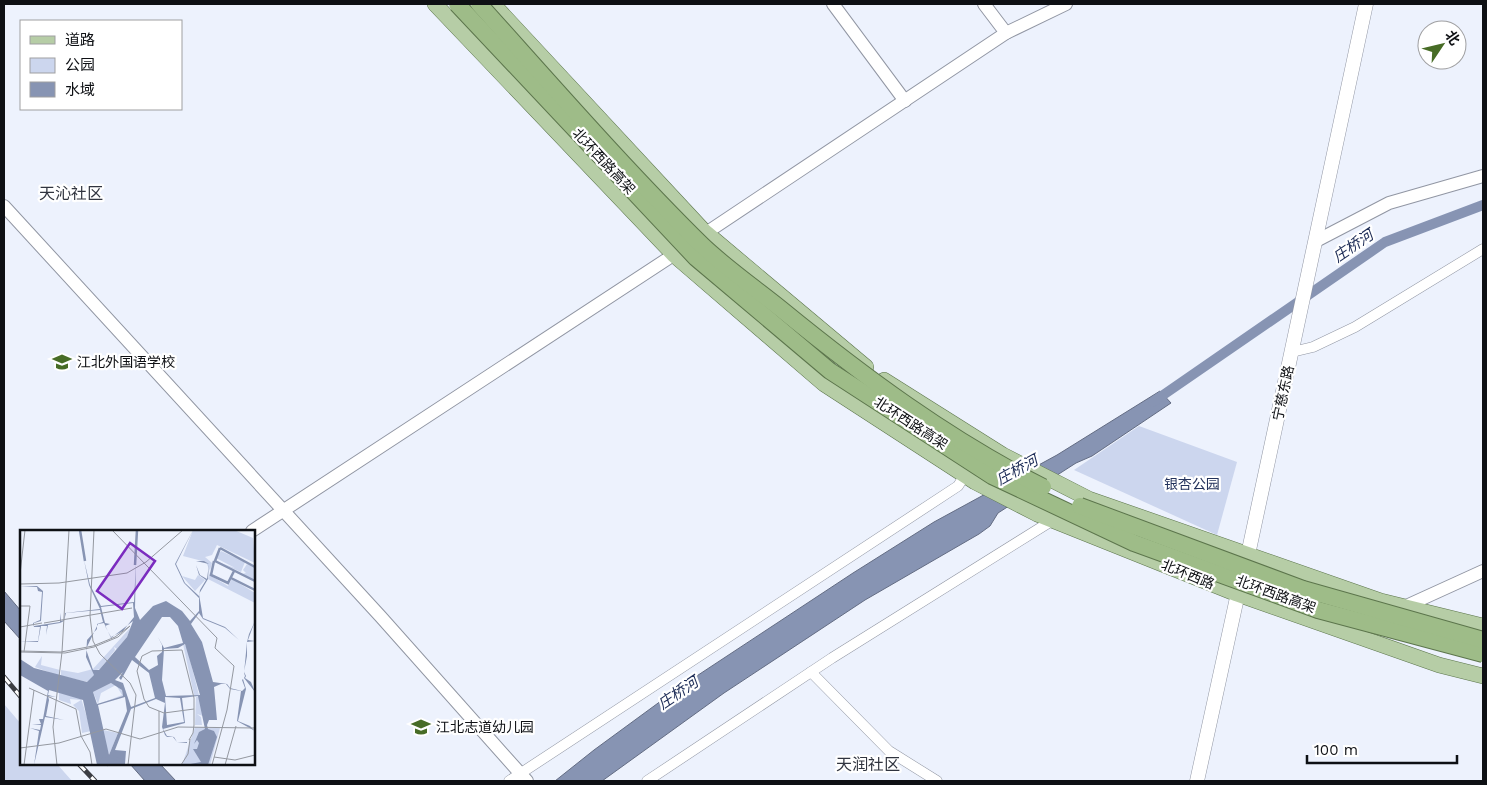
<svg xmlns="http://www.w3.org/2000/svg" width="1487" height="785" viewBox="0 0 1487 785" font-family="'Work Sans','Noto Sans SC',sans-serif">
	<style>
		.green { fill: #ccd6ee }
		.water { fill: #8794b3; stroke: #636c83 }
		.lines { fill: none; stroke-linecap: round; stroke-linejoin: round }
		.canal { stroke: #8794b3; stroke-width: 10 }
		.minor-casing { stroke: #9196a3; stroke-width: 11 }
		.tertiary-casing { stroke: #9196a3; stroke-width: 14 }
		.secondary-casing { stroke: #9196a3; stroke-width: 15 }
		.primary-casing { stroke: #5c754c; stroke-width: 16 }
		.minor { stroke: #fff; stroke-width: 10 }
		.tertiary { stroke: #fff; stroke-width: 12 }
		.secondary { stroke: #fff; stroke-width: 14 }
		.primary { stroke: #b6cda6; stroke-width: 15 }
		.rail-casing { stroke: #3b3d43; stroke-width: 5 }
		.rail { stroke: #fff; stroke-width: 3; stroke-dasharray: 9; stroke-linecap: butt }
		.trunk-bridge-casing { stroke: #5c754c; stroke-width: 18; stroke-linecap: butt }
		.trunk-bridge { stroke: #9ebc88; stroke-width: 16 }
		.labels { text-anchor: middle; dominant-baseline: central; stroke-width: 4.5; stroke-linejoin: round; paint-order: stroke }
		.street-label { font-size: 14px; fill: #0e1014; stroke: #fff }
		.poi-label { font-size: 14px; fill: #0e1014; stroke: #fff; text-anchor: start }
		.park-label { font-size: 14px; fill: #23325c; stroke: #fff }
		.water-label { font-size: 15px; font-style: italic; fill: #202f59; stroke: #fff }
		.quarter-label { font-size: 16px; fill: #30343f; stroke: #fff }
		.inset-river { fill: none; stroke: #8794b3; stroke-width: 2.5 }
		.inset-road { fill: none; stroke: #9498a0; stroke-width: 1 }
		.view { fill: #7b2cbf; fill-opacity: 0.15; stroke: #7b2cbf; stroke-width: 2.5 }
		.inset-edge { fill: none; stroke: #0e1014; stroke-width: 2.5 }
	</style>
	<rect width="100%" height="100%" fill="#edf2fd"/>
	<g class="green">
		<polygon points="1139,426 1237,462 1217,535 1074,470"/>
		<polygon points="4,704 21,724 21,764 57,764 72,781 4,781"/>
	</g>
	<g class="water">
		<polygon points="1160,391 1171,403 1092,456 1076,463 998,513 990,526 979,534 865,600 724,693 602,781 555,781 594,750 680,687 853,573 934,522 1057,455"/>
		<polygon points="4,591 21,611 21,640 4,621"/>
		<polygon points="130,764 160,764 176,781 145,781"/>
	</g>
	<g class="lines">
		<polyline class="canal" points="1153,402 1385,242 1483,205"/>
		<g class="minor-casing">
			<g id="minor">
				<polyline points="1292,352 1313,347 1355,327 1483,249"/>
				<polyline points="811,672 889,751 937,781"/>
				<polyline points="509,781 958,486 965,475"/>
				<polyline points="647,781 832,658 1053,520"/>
			</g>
		</g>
		<g class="tertiary-casing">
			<g id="tertiary">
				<polyline points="833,4 905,101"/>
				<polyline points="984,4 1006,33"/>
				<polyline points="4,206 381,617 527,781"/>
				<polyline points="700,237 1006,33 1066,4"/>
				<polyline points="1316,241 1389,203 1483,176"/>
				<polyline points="252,531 681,250"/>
				<polyline points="1404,607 1483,571"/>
			</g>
		</g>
		<g class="secondary-casing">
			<g id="secondary">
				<polyline points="1246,564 1366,4"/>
				<polyline points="1197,781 1240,584"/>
			</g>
		</g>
		<g class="primary-casing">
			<g id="primary">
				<polyline points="435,4 674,255 824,384 975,482 1037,514 1237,594 1439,665 1483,676"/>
				<polyline points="493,4 704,231 866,367"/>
				<polyline points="884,380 1003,455 1089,499 1381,601 1483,626"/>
			</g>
		</g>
		<use href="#minor" class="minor"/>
		<use href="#tertiary" class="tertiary"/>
		<use href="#secondary" class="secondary"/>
		<use href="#primary" class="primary"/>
		<g class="rail-casing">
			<g id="rail">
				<polyline points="4,677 21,697"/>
				<polyline points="79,764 95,781"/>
			</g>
		</g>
		<use href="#rail" class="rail"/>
		<g class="trunk-bridge-casing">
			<g id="trunk-bridge">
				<polyline points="457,4 696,258 830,371 992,476 1134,543 1318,610 1483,654"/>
				<path d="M479,4c73,81 145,164 223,241 24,23 53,43 79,64 82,67 167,130 262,178"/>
				<polyline points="1080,506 1303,589 1483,640"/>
			</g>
		</g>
		<use href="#trunk-bridge" class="trunk-bridge"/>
	</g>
	<defs>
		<g id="school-bare" transform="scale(1.5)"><path d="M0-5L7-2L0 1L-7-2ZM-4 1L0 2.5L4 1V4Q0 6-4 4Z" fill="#476c26" stroke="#fff" stroke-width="2.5" paint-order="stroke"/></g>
	</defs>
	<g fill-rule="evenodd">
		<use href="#school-bare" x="62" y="362"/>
		<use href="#school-bare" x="421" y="727"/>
	</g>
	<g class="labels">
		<g class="street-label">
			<text transform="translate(604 161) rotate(47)">北环西路高架</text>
			<text transform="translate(1283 393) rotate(-78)">宁慈东路</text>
			<text transform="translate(911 423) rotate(33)">北环西路高架</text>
			<text transform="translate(1188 574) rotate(22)">北环西路</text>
			<text transform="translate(1276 594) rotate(20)">北环西路高架</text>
		</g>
		<g class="poi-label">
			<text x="77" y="362">江北外国语学校</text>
			<text x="436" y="727">江北志道幼儿园</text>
		</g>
		<g class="park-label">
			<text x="1192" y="484">银杏公园</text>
		</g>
		<g class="water-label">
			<text transform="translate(1353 246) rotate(-34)">庄桥河</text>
			<text transform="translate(1017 470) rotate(-29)">庄桥河</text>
			<text transform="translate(678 693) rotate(-34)">庄桥河</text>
		</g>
		<g class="quarter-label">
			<text x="71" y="193">天沁社区</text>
			<text x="868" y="764">天润社区</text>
		</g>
	</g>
	<g transform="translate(20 530)">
		<rect width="235" height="235" fill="#edf2fd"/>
		<path d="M173,0h41l19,8 2,25 -38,-18 -5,10 -7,2 7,6 -2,8 -4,-9 -23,-6zM201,21l24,11 -4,10 -23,-10 17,6 -19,-10zM227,34l8,4v13l-13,-7 4,-1 -3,-3zM190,42l3,5 15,9 4,-7 23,14v10l-47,-24zM178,45l7,5 -10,11 -13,-15 13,4zM111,97l-4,10 -10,12 -3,-2 1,3 -15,19 -7,2 2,4 -7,7 -27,-6v-6l17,3 15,-4zM163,114h1l3,4 12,47h-5zM22,126l-1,9 19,5 -1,6 -24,-9zM91,153l7,2 4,5 1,6 -21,7 20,-8 -6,-10 -15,8 -3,11 -5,-12zM39,162l18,4 4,2 10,33 -9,2 -3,-22 -6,-6 8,-5 -11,-1 1,5 -12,-4zM179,166l4,20 -6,-2 4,3 1,8h-7l1,-28zM175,197l25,1 -10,37h-28zM83,200l15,3 -9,22 -7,-22z" fill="#ccd6ee"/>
		<path d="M173,0l-17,34 9,19 14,13 1,-6 6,-10 -7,-5 -3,-10 4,10 7,4 2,-15 -13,-3h8l5,3 -1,15 47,24 -47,-24 -9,15 4,24 22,9 14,13 8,2 2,-8 6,-13 -7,19 7,1 -8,1v14l-3,16 2,4 -1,2 6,4 4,10 -11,-14 1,-2 -1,-3 3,-31 -8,-2 -14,-12 -22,-9 -4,-6 -8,11 11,18 11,40 14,2 3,4 12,3 3,-3 -3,-8 1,-1 3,10 -8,32 12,5 5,5 -18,-10 4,-30 -11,-2 -4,-5h-5l-7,3 3,33h-8l-2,5 1,4 6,2 3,6 -9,28h-23l16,-3 -8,-13h4l2,-6 -2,-3 -3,4 5,-12 6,-3 -7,-33 -16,2 3,25 -22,6 4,7 7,1 3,5h10v1l-10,-1 -4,-5h-6l-2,-2 -3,-8 3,-24 -9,-4 -25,10 -16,41 11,1 -1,13 -28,1 -14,-65 -34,-10 -1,5 8,2 -8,-1 1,4 -3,16 18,4 -19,-3 -11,48 5,-34 -9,-3 10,2 1,-5 -9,-1h9l-2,-5h4l5,-28 -28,-16v-16l14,9 53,14 7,-7 -8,-18 1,-17 10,-11v-5l6,-2 -3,-12 -34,3 -2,8 -4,2 -12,2 -2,10 1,-9h-6l-3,16 -18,-1h18l2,-14h-6l-1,-4 7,-3 2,-28 -4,-1 -1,-4h-17l17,-1 6,5 -2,30 -7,2v3l26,-4v-9l1,8 3,-1 1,-7 35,-4 -11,-24 -5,-25 6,25 11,21 33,-4 2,-40 -1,46 5,12 13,-14 13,-5 16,10 8,10 9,-10v-13l-15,-15 -9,-19zM113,73l1,14 -11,14 -12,6 -6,-11 5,-2 -5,-1 -4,-16zM142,87h8l8,9 5,17 -19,5 -6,-11 4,8v7l-5,4 1,9 -9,5 -14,-13zM113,91l-6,16 -28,33h-6l-7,-21 12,-25 6,-1 7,15zM165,114l15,51 -34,1 -4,-16 2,-31 14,-1zM112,130l17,13 6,25 -24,9 -8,-24 -8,-3 8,-8 -4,6 2,2zM91,153l11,7 1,6 -26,8 -4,-12zM105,167l2,14 -18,44 -11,-50zM145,167l15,1 4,24 -17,3z" fill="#8794b3" fill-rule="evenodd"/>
		<path class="inset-river" d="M60,0l5,31M200,18l-5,13 40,20M200,18l35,19M194,31l-3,14 17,8 6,-12M115,35l2,-35M211,48l24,12M78,235l8,-10 15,5 -14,5"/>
		<path class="inset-road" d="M74,0l-4,86 3,25 7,13 30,29 6,12 -8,70M92,0l105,108 -2,10 19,18 -7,44 -15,55M0,44l5,-44M0,54l39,-1 68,-10 19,-11 37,-32M0,76h10l-6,46M24,93l88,-15M0,97l22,-4M0,121l41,1 32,-6 22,-9 15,-11 -12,11 -24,10 -29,6 -45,-1M9,158l47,21 5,27 9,16 2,13M139,181v54M169,210l4,-7 1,-8v-27l-12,-48 -30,1 -10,5 -5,15 7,28 5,8 15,6 30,-4M0,218l39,-5 47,-14 34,10 38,-12 77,1M194,227l21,3 20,-5M4,235l10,-75M37,235l-4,-38 9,-75 7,-122M161,235l7,-11 2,-15M205,235l11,-39"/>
		<path class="view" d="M110,13l25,18 -33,48 -25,-18z"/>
		<rect width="235" height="235" class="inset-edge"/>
	</g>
	<rect width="1487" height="785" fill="none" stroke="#0e1014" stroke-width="10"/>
	<rect x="20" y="20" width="162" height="90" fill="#ffffff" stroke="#9f9fa1"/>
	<rect x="30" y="36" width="25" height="8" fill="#b6cda6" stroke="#9f9fa1"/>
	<text x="65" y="45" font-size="15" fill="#0e1014">道路</text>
	<rect x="30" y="58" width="25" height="15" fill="#ccd6ee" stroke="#9f9fa1"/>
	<text x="65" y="70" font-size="15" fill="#0e1014">公园</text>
	<rect x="30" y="82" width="25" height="15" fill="#8794b3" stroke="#9f9fa1"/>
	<text x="65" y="95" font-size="15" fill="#0e1014">水域</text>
	<g transform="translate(1442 45) rotate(55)"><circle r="24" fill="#ffffff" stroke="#9f9fa1"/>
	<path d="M0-4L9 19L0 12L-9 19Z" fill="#476c26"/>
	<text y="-8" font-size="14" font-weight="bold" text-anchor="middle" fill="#0e1014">北</text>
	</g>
	<path d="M1307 755v8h150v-8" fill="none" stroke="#0e1014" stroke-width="2.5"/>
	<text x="1314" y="755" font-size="15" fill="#0e1014" stroke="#ffffff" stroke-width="4" paint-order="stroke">100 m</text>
</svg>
